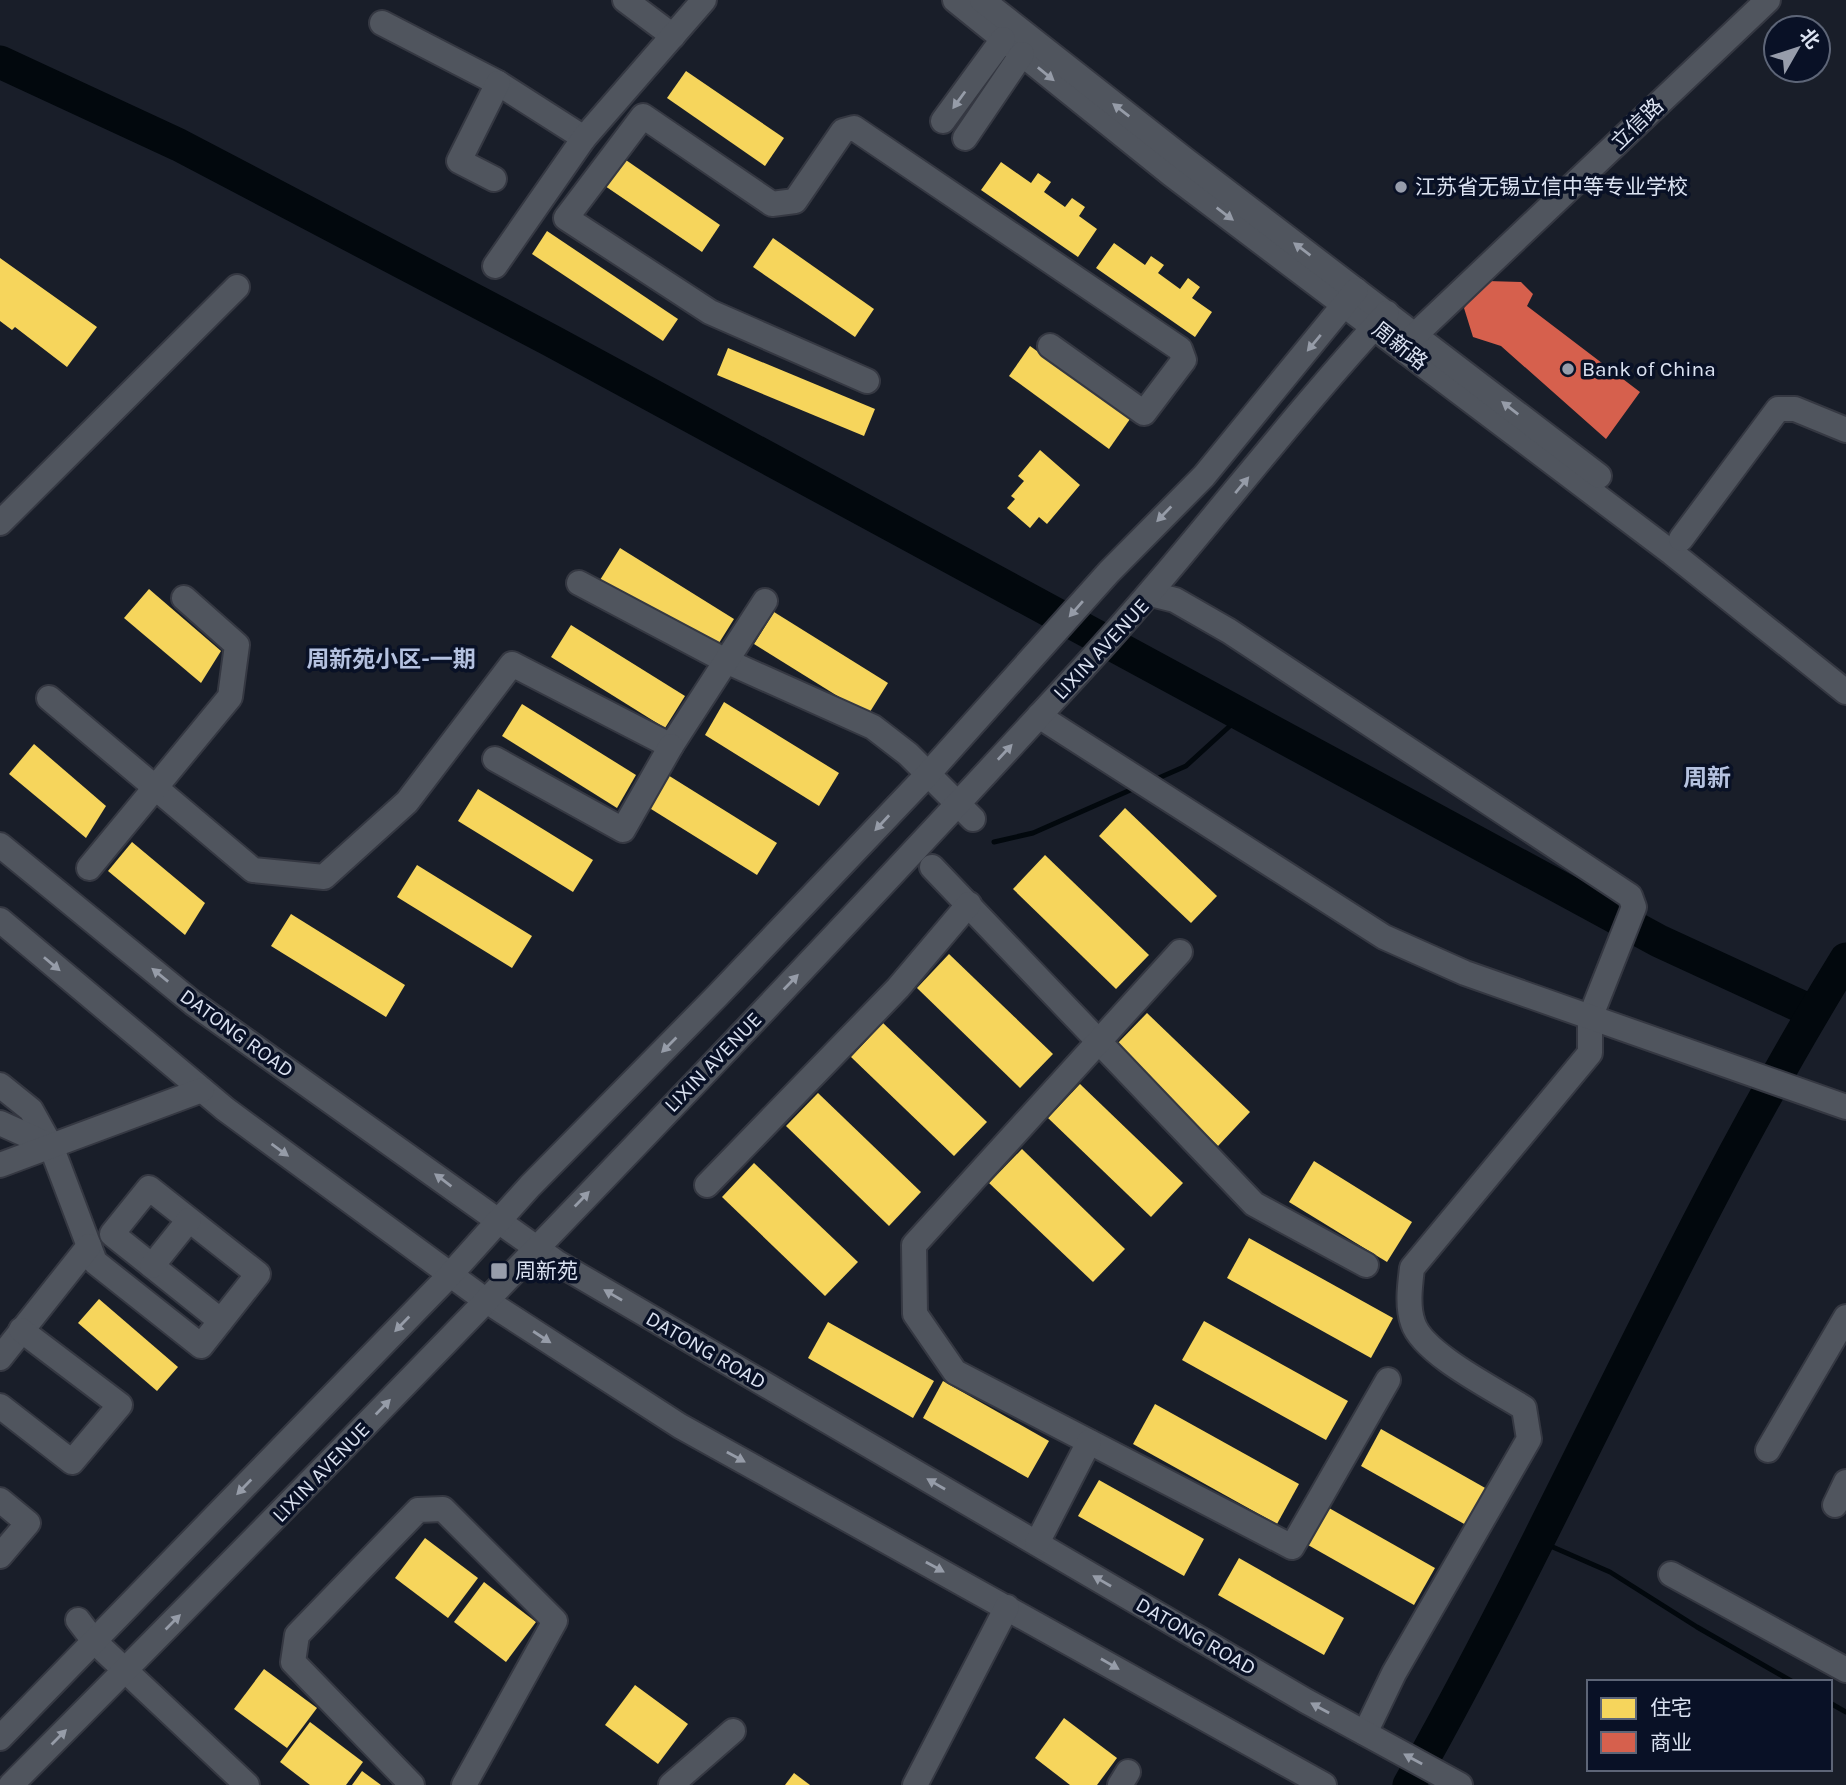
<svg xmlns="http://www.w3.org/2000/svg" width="1846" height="1785" viewBox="0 0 1846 1785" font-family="Karla,'Noto Sans SC',sans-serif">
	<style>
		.homes { fill: #f6d55c }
		.shops { fill: #d6604d }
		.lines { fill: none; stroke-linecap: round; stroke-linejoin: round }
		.stream { stroke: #02080d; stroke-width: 5 }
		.river { stroke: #02080d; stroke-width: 33 }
		.minor-casing { stroke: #353842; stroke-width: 28 }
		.minor { stroke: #50555e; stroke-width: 24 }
		.oneway { fill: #969ca8 }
		.poi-dot { fill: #979dab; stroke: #091126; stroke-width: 2.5 }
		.labels { text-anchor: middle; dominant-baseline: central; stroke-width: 7; stroke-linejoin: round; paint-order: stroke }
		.street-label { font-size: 21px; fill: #dbe2f1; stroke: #091126 }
		.poi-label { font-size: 21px; fill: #dbe2f1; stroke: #091126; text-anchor: start }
		.neighbourhood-label { font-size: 23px; font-weight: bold; fill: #b5c2e0; stroke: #091126 }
		.quarter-label { font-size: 24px; font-weight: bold; fill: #b5c2e0; stroke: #091126 }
	</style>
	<rect width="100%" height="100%" fill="#191e29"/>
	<g class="homes">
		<polygon points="686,71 784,138 765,166 667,98"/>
		<polygon points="623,158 720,225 702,252 605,186"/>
		<polygon points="1001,162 1031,183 1038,173 1051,182 1044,192 1065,207 1072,198 1085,207 1079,216 1097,229 1078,257 981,190"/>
		<polygon points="547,231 678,319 663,341 532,254"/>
		<polygon points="773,238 874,309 855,337 753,267"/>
		<polygon points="1114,243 1145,265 1151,256 1164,265 1158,273 1180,289 1188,278 1200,287 1192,298 1212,312 1195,337 1096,268"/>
		<polygon points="0,258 97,327 67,367 15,327 12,330 0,321"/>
		<polygon points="1030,346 1130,419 1109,449 1009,376"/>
		<polygon points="728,348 875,409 864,436 717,375"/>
		<polygon points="1040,450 1080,485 1047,524 1039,517 1030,528 1007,508 1015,499 1011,496 1024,481 1018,476"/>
		<polygon points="620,548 734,619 714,651 600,580"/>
		<polygon points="149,589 221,651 201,683 124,618"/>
		<polygon points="774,612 888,683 868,715 754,644"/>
		<polygon points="571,625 685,696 665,728 551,657"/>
		<polygon points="724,702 839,773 819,806 705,735"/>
		<polygon points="522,704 636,775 617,808 502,736"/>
		<polygon points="34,744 106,806 86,838 9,774"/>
		<polygon points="663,772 777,843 757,875 643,804"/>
		<polygon points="478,789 593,860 573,892 458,821"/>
		<polygon points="1125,808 1217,896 1191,923 1099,836"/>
		<polygon points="132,842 205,903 185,935 108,871"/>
		<polygon points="1045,855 1149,955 1116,989 1013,889"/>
		<polygon points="417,865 532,936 512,968 397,897"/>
		<polygon points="291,914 405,985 386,1017 271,946"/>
		<polygon points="949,954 1053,1054 1020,1088 917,988"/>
		<polygon points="1147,1013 1250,1112 1218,1146 1115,1046"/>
		<polygon points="883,1023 987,1122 954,1156 851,1057"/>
		<polygon points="1080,1084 1183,1183 1151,1217 1048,1118"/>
		<polygon points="818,1093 921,1192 889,1226 786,1126"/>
		<polygon points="1022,1149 1125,1249 1093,1282 989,1183"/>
		<polygon points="1314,1161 1412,1222 1387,1262 1289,1202"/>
		<polygon points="754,1163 858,1262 825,1296 722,1197"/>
		<polygon points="1249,1238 1393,1318 1371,1358 1227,1278"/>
		<polygon points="99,1299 178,1367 157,1391 78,1323"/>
		<polygon points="1204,1321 1348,1401 1326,1440 1182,1360"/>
		<polygon points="828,1322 934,1381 913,1418 808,1358"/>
		<polygon points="943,1381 1049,1441 1028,1478 923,1418"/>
		<polygon points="1155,1404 1299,1484 1277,1524 1133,1444"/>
		<polygon points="1381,1429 1487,1489 1466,1525 1361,1466"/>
		<polygon points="1099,1480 1204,1539 1184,1576 1078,1516"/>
		<polygon points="1329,1508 1435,1568 1414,1605 1308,1545"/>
		<polygon points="425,1538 478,1578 448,1618 395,1578"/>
		<polygon points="1239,1558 1344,1618 1324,1655 1218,1595"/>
		<polygon points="484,1582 536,1622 506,1662 454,1622"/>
		<polygon points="264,1669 317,1708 287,1748 234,1709"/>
		<polygon points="635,1685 688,1724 658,1764 605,1725"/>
		<polygon points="1064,1718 1117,1758 1097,1785 1070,1785 1035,1758"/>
		<polygon points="310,1722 363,1762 346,1785 310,1785 280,1762"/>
		<polygon points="362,1771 381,1785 352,1785"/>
		<polygon points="794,1773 810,1785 785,1785"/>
	</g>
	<polygon class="shops" points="1487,281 1521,282 1533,294 1527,306 1640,392 1606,439 1501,346 1473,337 1464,308"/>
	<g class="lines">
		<g class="stream">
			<polyline points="1154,780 1186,766 1243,714"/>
			<polyline points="994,842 1033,833 1135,788"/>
			<polyline points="1539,1541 1610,1572 1697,1627 1793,1682"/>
			<polyline points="1830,1703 1846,1712"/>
		</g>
		<g class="river">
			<polyline points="0,62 179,145 550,340 1659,941 1813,1012"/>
			<path d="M1409,1785c153,-271 273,-561 437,-826"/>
		</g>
		<g class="minor-casing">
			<g id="minor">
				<polyline points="625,0 673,36"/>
				<polyline points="955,0 1171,174 1672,553 1846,692"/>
				<polyline points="982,0 1184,159 1599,476"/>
				<polyline points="382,23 498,83 584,138"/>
				<polyline points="943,121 1003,39"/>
				<polyline points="965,138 1022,54"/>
				<polyline points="494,179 459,161 498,83"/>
				<polyline points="495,266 584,138 704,0"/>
				<polyline points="1415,335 1768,0"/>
				<polyline points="867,381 710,312 566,218 643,116 772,204 795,201 843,131 854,128 1180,349 1184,360 1144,413 1050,346"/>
				<polyline points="0,523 237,287"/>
				<polyline points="1681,539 1778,409 1795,409 1846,430"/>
				<polyline points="579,583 726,661 873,727 908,754 973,819"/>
				<path d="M1151,594l24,6 54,31 401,265 4,11 -44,111v35l-178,215c-2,17 -5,38 1,55 10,31 83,67 111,85l5,31 -135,234 -29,60"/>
				<polyline points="49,698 253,870 324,877 407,802 512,664 671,746 765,601"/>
				<polyline points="1039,716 1384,937 1465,973 1846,1107"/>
				<polyline points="495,759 623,830 671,746"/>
				<polyline points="0,845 193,1003 556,1262 1306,1701 1460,1785"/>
				<polyline points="932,867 1254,1204 1366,1265"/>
				<polyline points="89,868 230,697 237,645 184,598"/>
				<polyline points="0,920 225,1109 485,1300 680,1426 1324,1785"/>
				<polyline points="1180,952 914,1245 915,1314 955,1372 1292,1547 1388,1380"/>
				<polyline points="0,1085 31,1110 51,1146"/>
				<polyline points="0,1123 51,1146 95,1262 201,1346 258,1274 149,1188 112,1234 221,1321"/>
				<polyline points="0,1165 202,1090"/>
				<polyline points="707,1185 898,988 969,904"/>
				<polyline points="152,1266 189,1220"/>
				<polyline points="0,1358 89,1246"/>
				<polyline points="0,1406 72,1462 120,1405 21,1330"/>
				<polyline points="1768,1450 1846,1317"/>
				<polyline points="0,1500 28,1523 0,1556"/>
				<polyline points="1835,1505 1846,1482"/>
				<polyline points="1037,1543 1089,1442"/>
				<polyline points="1671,1574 1846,1670"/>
				<polyline points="78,1620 94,1641 247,1785"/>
				<polyline points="0,1738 450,1275 530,1186 717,996 929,773 1109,572 1204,476 1356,290"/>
				<path d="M11,1785c364,-366 724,-737 1073,-1118 105,-114 198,-240 303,-354"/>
				<polyline points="412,1785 293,1662 297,1635 418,1510 443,1509 555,1621 464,1785"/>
				<polyline points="671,1785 733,1731"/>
				<polyline points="915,1785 1007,1607"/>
				<polyline points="1120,1785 1128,1772"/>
			</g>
		</g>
		<use href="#minor" class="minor"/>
	</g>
	<defs><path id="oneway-solid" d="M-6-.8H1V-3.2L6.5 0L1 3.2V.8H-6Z" transform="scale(1.75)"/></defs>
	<g class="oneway">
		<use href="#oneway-solid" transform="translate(1046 74) rotate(39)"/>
		<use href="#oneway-solid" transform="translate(959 100) rotate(126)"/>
		<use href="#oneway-solid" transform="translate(1121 110) rotate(-142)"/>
		<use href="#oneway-solid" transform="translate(1225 214) rotate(37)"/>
		<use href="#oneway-solid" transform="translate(1302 249) rotate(-143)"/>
		<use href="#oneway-solid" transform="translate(1314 343) rotate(130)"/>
		<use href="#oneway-solid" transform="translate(1510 408) rotate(-142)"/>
		<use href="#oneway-solid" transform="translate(1242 485) rotate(-50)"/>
		<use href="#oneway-solid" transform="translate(1164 514) rotate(134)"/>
		<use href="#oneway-solid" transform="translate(1076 609) rotate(131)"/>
		<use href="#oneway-solid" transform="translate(1005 752) rotate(-47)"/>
		<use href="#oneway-solid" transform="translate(882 823) rotate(133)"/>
		<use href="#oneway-solid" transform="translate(52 964) rotate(40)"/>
		<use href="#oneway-solid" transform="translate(160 975) rotate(-141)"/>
		<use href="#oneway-solid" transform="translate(791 982) rotate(-46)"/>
		<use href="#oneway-solid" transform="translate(669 1045) rotate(135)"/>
		<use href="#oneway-solid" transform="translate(280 1150) rotate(36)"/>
		<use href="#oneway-solid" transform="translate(443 1180) rotate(-143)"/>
		<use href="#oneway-solid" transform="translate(582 1199) rotate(-46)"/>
		<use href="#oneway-solid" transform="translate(613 1295) rotate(-150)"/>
		<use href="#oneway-solid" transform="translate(402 1324) rotate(134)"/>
		<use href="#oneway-solid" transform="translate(542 1337) rotate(33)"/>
		<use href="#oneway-solid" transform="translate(383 1407) rotate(-46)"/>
		<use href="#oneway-solid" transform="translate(736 1457) rotate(29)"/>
		<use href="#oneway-solid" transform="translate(936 1484) rotate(-150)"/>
		<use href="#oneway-solid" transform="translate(244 1487) rotate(134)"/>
		<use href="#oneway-solid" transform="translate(935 1567) rotate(29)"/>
		<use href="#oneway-solid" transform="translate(1102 1581) rotate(-150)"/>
		<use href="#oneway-solid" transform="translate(173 1622) rotate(-45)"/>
		<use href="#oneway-solid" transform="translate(1110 1664) rotate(30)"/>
		<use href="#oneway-solid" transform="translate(1320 1708) rotate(-151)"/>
		<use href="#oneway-solid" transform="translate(59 1737) rotate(-45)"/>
		<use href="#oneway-solid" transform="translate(1413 1759) rotate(-151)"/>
	</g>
	<g class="poi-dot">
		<circle cx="1401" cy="187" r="7"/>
		<circle cx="1568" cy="369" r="7"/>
		<rect x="490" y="1262" width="18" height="18" rx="3.5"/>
	</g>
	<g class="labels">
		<g class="street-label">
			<text transform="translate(1637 124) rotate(-44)">立信路</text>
			<text transform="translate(1400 346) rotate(38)">周新路</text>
			<text transform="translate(1101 649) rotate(-47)">LIXIN AVENUE</text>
			<text transform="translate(237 1033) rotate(36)">DATONG ROAD</text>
			<text transform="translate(713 1062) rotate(-46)">LIXIN AVENUE</text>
			<text transform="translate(706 1350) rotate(30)">DATONG ROAD</text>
			<text transform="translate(321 1472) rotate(-46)">LIXIN AVENUE</text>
			<text transform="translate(1196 1636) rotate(30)">DATONG ROAD</text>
		</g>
		<g class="poi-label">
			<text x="1415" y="187">江苏省无锡立信中等专业学校</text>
			<text x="1582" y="369">Bank of China</text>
			<text x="515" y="1271">周新苑</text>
		</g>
		<g class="neighbourhood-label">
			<text x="391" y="659">周新苑小区-一期</text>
		</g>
		<g class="quarter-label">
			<text x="1707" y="778">周新</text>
		</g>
	</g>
	<rect x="1587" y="1680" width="245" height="91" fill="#091126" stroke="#5d6577" stroke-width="2"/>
	<rect x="1601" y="1698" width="35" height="21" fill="#f6d55c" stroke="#5d6577" stroke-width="2"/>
	<text x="1650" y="1715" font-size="21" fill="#dbe2f1">住宅</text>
	<rect x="1601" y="1732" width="35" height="21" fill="#d6604d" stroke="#5d6577" stroke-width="2"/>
	<text x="1650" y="1750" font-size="21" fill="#dbe2f1">商业</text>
	<g transform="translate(1797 49) rotate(51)"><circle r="33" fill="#091126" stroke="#5d6577" stroke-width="2"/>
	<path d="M0-5L12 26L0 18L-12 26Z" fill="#979dab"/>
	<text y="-10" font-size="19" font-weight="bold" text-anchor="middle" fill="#dbe2f1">北</text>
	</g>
</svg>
